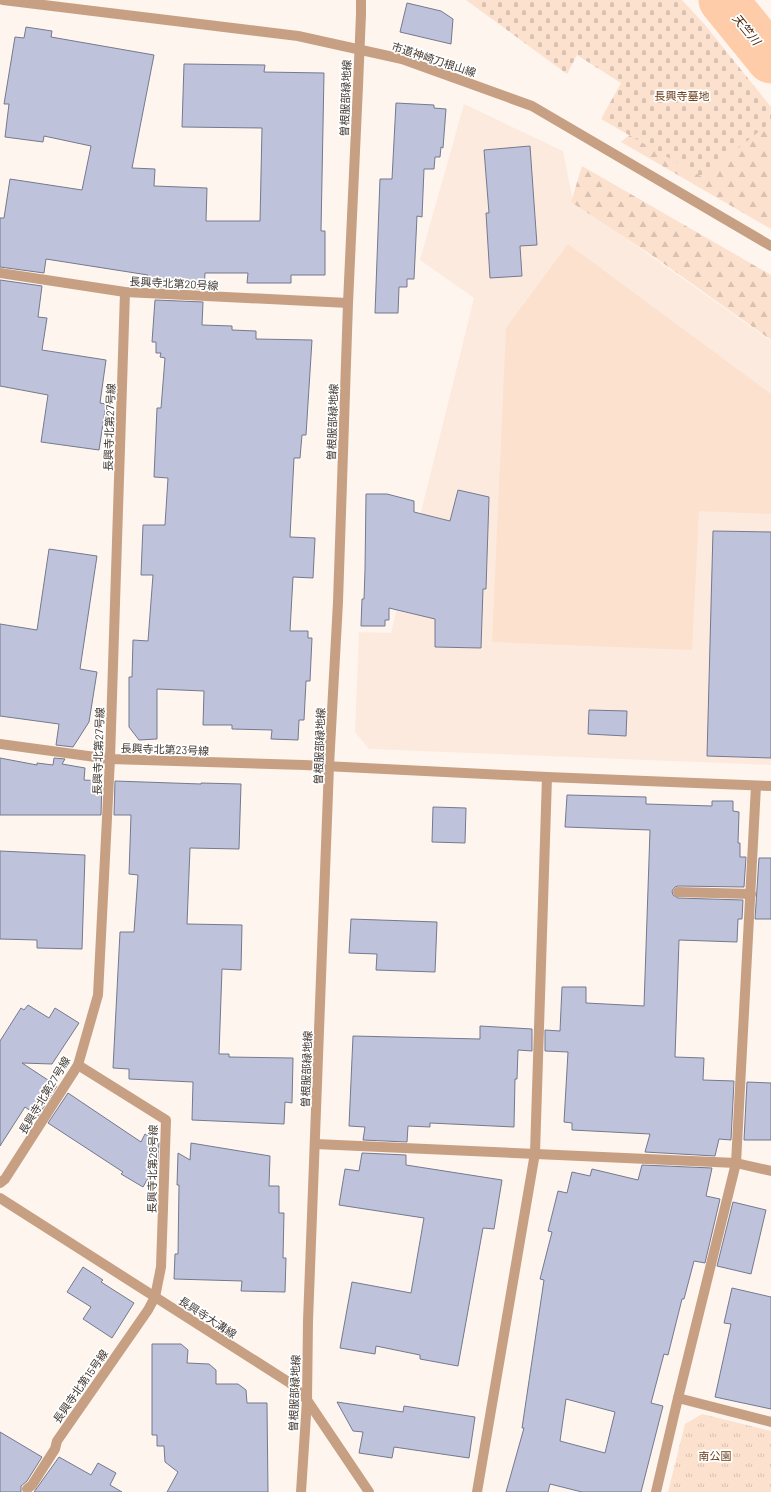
<svg xmlns="http://www.w3.org/2000/svg" width="771" height="1492" viewBox="0 0 771 1492" font-family="Barlow,'Noto Sans JP',sans-serif">
	<style>
		.built { fill: #fdeade }
		.grass { fill: url(#grass-tufts) }
		.forest { fill: url(#forest-firs) }
		.cemetery { fill: url(#cemetery-stones) }
		.pitch { fill: #fce1ce }
		.lines { fill: none; stroke-linecap: round; stroke-linejoin: round }
		.river { stroke: #fecca8; stroke-width: 49 }
		.building { fill: #bec2da; stroke: #75798f; fill-rule: evenodd }
		.minor { stroke: #c7a084; stroke-width: 10 }
		.tertiary { stroke: #c7a084; stroke-width: 10 }
		.tertiary-bridge { stroke: #c7a084; stroke-width: 10 }
		.labels { text-anchor: middle; dominant-baseline: central; stroke-width: 3.5; stroke-linejoin: round; paint-order: stroke }
		.street-label { font-size: 11px; fill: #413832; stroke: #fff }
		.park-label { font-size: 11px; fill: #6b3d16; stroke: #fff }
		.water-label { font-size: 12px; font-style: italic; fill: #442408; stroke: #fff }
	</style>
	<defs>
		<pattern id="grass-tufts" width="24" height="20" patternUnits="userSpaceOnUse"><rect width="24" height="20" fill="#fce1ce"/><path d="M3 7l-1-3M5 7V3M7 7l1-3M15 17l-1-3M17 17v-4M19 17l1-3" fill="none" stroke="#d9c2b1"/></pattern>
		<pattern id="forest-firs" width="22" height="20" patternUnits="userSpaceOnUse"><rect width="22" height="20" fill="#fce1ce"/><path d="M5 1l3.5 6h-7zM16 11l3.5 6h-7z" fill="#d9c2b1"/></pattern>
		<pattern id="cemetery-stones" width="16" height="16" patternUnits="userSpaceOnUse"><rect width="16" height="16" fill="#fce1ce"/><path d="M2 7V4a2 2 0 0 1 4 0v3zM10 15v-3a2 2 0 0 1 4 0v3z" fill="#d9c2b1"/></pattern>
	</defs>
	<rect width="100%" height="100%" fill="#fef5ee"/>
	<polygon class="built" points="464,104 563,151 573,201 771,341 771,765 369,749 355,732 359,632 391,633 474,298 420,260"/>
	<polygon class="grass" points="702,1414 771,1431 771,1492 668,1492 685,1424"/>
	<g class="forest">
		<polygon points="659,110 771,113 771,229 621,142"/>
		<polygon points="582,166 771,275 771,340 653,256 571,202"/>
	</g>
	<polygon class="cemetery" points="466,0 682,0 705,25 771,107 771,122 702,177 601,119 621,83 577,55 567,74"/>
	<polygon class="pitch" points="568,244 771,394 771,514 699,511 692,650 492,642 506,328"/>
	<g class="lines">
		<polyline class="river" points="723,0 771,59"/>
	</g>
	<g class="building">
		<polygon points="407,3 441,11 453,19 451,44 400,32"/>
		<polygon points="26,27 52,31 51,37 154,55 132,168 155,169 154,186 207,188 206,221 260,221 262,128 182,127 184,64 265,65 264,72 324,73 321,231 325,231 325,275 291,275 291,283 247,283 248,273 205,273 204,289 156,287 156,278 148,277 148,275 46,259 44,273 0,267 0,218 4,218 10,179 82,190 91,146 44,136 43,142 5,137 9,104 4,104 15,37 24,38"/>
		<polygon points="396,103 434,105 434,108 446,109 443,148 441,147 440,157 435,157 434,169 424,169 422,217 417,216 414,279 407,279 407,287 399,287 398,313 375,313 380,179 392,179"/>
		<polygon points="530,146 537,245 520,246 522,276 490,278 486,213 489,213 484,150"/>
		<polygon points="0,280 42,286 38,317 47,318 42,350 106,360 100,403 106,404 99,450 41,442 48,395 0,386"/>
		<polygon points="155,300 203,302 202,325 232,326 232,330 256,331 256,339 312,340 306,435 302,435 300,458 294,458 290,537 315,538 313,578 293,577 290,631 308,631 308,638 312,638 310,681 306,681 304,720 299,720 298,740 271,739 272,730 232,729 232,725 203,725 204,691 157,689 157,739 139,740 129,727 129,677 132,677 133,640 148,641 153,575 141,575 143,525 165,525 168,478 154,477 157,408 161,408 165,358 160,357 161,353 156,353 156,342 152,342"/>
		<polygon points="458,490 489,497 486,589 483,589 481,648 435,647 435,619 389,608 389,620 385,620 385,626 361,626 362,599 364,599 365,570 366,494 387,494 414,501 414,512 450,521"/>
		<polygon points="713,531 771,532 771,758 707,756"/>
		<polygon points="49,549 97,556 80,669 97,672 89,722 73,747 56,745 59,724 0,716 0,624 37,630"/>
		<polygon points="589,710 627,711 626,736 588,734"/>
		<polygon points="0,758 37,765 37,763 53,765 54,758 65,759 62,764 85,768 84,780 102,781 101,815 0,815"/>
		<polygon points="115,781 201,784 201,783 241,784 239,849 190,848 187,924 242,925 241,970 222,969 219,1054 229,1054 229,1057 293,1058 292,1103 285,1102 284,1124 192,1120 193,1082 129,1079 129,1069 113,1068 120,932 134,932 138,875 129,874 131,815 114,815"/>
		<polygon points="567,795 646,797 646,804 712,806 712,801 733,801 733,811 739,812 738,843 740,843 740,857 746,857 744,887 678,886 675,887 672,891 673,895 678,898 743,900 742,919 738,919 737,942 679,940 675,1057 704,1058 703,1080 734,1081 731,1140 719,1139 715,1156 645,1152 650,1134 572,1130 572,1123 564,1122 568,1052 545,1051 545,1030 560,1031 562,987 586,987 586,1003 644,1006 650,830 565,827"/>
		<polygon points="433,807 466,808 465,843 432,842"/>
		<polygon points="0,851 85,855 82,949 37,948 37,940 0,939"/>
		<polygon points="759,858 771,858 771,919 755,919"/>
		<polygon points="351,919 437,922 435,972 376,970 377,954 349,953"/>
		<polygon points="28,1005 49,1018 55,1008 79,1023 52,1064 22,1063 57,1086 38,1116 25,1107 0,1146 0,1041 21,1008 24,1010"/>
		<polygon points="480,1026 532,1029 532,1051 518,1050 517,1079 515,1079 514,1127 430,1123 430,1127 408,1126 407,1142 363,1140 365,1127 349,1126 353,1036 480,1039"/>
		<polygon points="747,1082 771,1083 771,1140 744,1140"/>
		<polygon points="68,1093 141,1142 145,1134 159,1142 158,1161 143,1187 121,1174 123,1172 48,1123"/>
		<polygon points="191,1143 270,1156 269,1186 279,1186 279,1213 284,1213 283,1258 286,1258 285,1292 241,1291 242,1281 174,1279 175,1254 178,1254 179,1185 177,1185 178,1153 190,1160"/>
		<polygon points="362,1153 406,1155 406,1165 502,1180 494,1229 483,1228 458,1366 420,1359 420,1355 376,1346 375,1354 340,1348 352,1282 411,1293 424,1218 339,1205 345,1169 359,1171"/>
		<path d="M642,1165l70,3 -6,28 14,3 -15,64 -11,-2 -10,38h-2l-14,56 -4,-1 -13,49 12,3 -22,86h-59l-32,-8 -2,8h-42l18,-64h-2l22,-148 -4,-1 12,-47 -4,-1 10,-40 9,2 5,-21 18,4 2,-7 46,11zM566,1399l49,13 -10,41 -45,-12z"/>
		<polygon points="733,1202 766,1210 751,1274 717,1266"/>
		<polygon points="83,1267 103,1280 101,1282 134,1303 112,1338 83,1319 91,1307 67,1292"/>
		<polygon points="732,1288 771,1297 771,1409 715,1397 731,1324 724,1323"/>
		<polygon points="152,1344 181,1344 188,1350 187,1363 209,1364 216,1370 216,1384 238,1384 246,1390 247,1403 267,1403 268,1492 167,1492 178,1472 165,1462 164,1446 157,1446 157,1435 152,1435"/>
		<polygon points="337,1402 403,1412 404,1406 475,1417 469,1458 394,1447 392,1458 359,1453 363,1432 353,1431"/>
		<polygon points="0,1432 42,1457 27,1481 21,1486 21,1492 0,1492"/>
		<polygon points="59,1457 91,1475 98,1463 116,1473 110,1485 122,1492 34,1492"/>
	</g>
	<g class="lines">
		<g class="minor">
			<polyline points="0,273 125,292 348,303"/>
			<polyline points="0,744 110,759 304,765 547,777 771,786"/>
			<polyline points="678,892 751,894"/>
			<polyline points="315,1144 736,1163 771,1171"/>
			<polyline points="0,1183 5,1179 78,1065 98,995 110,759 125,292"/>
			<polyline points="0,1198 290,1383 307,1400"/>
			<polyline points="678,1398 771,1422"/>
			<polyline points="27,1489 32,1485 55,1449 57,1441 148,1310 155,1297 161,1267 166,1120 78,1065"/>
			<polyline points="477,1492 535,1153 547,777"/>
			<polyline points="656,1492 678,1398 736,1163 756,786"/>
		</g>
		<g class="tertiary">
			<polyline points="3,0 298,36 402,59 532,106 771,246"/>
			<polyline points="361,14 361,0"/>
			<polyline points="307,1400 369,1492"/>
			<polyline points="301,1492 307,1400 308,1321 329,766 338,602 348,303 358,86"/>
		</g>
		<polyline class="tertiary-bridge" points="358,86 361,14"/>
	</g>
	<g class="labels">
		<g class="street-label">
			<text transform="translate(434 59) rotate(18)">市道神崎刀根山線</text>
			<text transform="translate(345 98) rotate(-88)">曽根服部緑地線</text>
			<text transform="translate(174 283) rotate(3)">長興寺北第20号線</text>
			<text transform="translate(332 422) rotate(-88)">曽根服部緑地線</text>
			<text transform="translate(109 427) rotate(-88)">長興寺北第27号線</text>
			<text transform="translate(319 746) rotate(-88)">曽根服部緑地線</text>
			<text transform="translate(165 749) rotate(2)">長興寺北第23号線</text>
			<text transform="translate(98 751) rotate(-88)">長興寺北第27号線</text>
			<text transform="translate(306 1069) rotate(-88)">曽根服部緑地線</text>
			<text transform="translate(44 1095) rotate(-59)">長興寺北第27号線</text>
			<text transform="translate(152 1169) rotate(-89)">長興寺北第28号線</text>
			<text transform="translate(208 1317) rotate(33)">長興寺大溝線</text>
			<text transform="translate(80 1386) rotate(-55)">長興寺北第15号線</text>
			<text transform="translate(294 1393) rotate(-88)">曽根服部緑地線</text>
		</g>
		<g class="park-label">
			<text x="682" y="95">長興寺墓地</text>
			<text x="715" y="1455">南公園</text>
		</g>
		<g class="water-label">
			<text transform="translate(747 29) rotate(51)">天竺川</text>
		</g>
	</g>
</svg>
